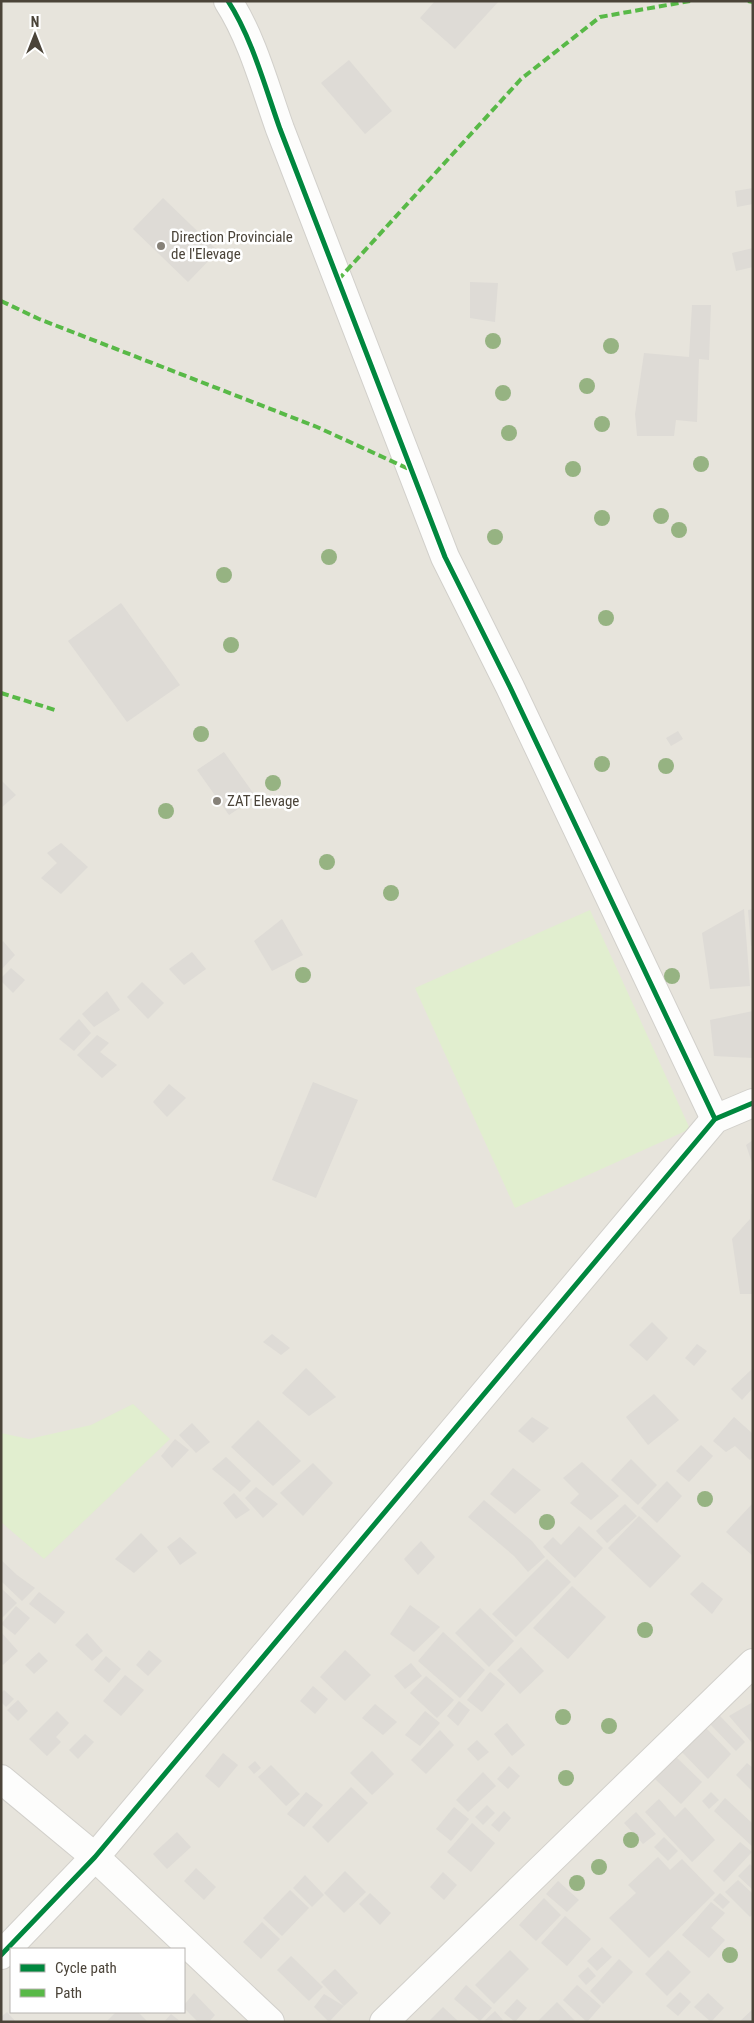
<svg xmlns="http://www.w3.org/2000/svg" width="754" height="2023" viewBox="0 0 754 2023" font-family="'Roboto Condensed',sans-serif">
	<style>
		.residential { fill: #e7e4dc; fill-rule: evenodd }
		.green { fill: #e1eecf }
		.building { fill: #dedbd6 }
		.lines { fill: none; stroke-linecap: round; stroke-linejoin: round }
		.street-casing { stroke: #d2d0cb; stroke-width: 30 }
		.street { stroke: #fdfdfc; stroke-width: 28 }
		.quiet { stroke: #58b947; stroke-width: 4; stroke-dasharray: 8 4; stroke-linecap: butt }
		.cycleway-casing { stroke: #fff; stroke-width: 8 }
		.cycleway { stroke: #00873e; stroke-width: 5 }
		.tree { fill: #96b382 }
		.poi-dot { fill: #868178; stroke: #fff; stroke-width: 2 }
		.labels { text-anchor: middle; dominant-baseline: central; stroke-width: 5; stroke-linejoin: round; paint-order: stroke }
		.poi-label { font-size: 15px; fill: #4b4439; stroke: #fff; text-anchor: start }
	</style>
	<rect width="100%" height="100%" fill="#f4f2ee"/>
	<path class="residential" d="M1,1h752v2021h-752zM11,1949h173v63h-173z"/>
	<g class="green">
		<polygon points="590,910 690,1129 515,1208 415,988"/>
		<polygon points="133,1404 170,1439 44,1559 1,1522 1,1433 29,1439 91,1425"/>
	</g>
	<g class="building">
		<polygon points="435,1 499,1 455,49 420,18"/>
		<polygon points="349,60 392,111 365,134 321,83"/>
		<polygon points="753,188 753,204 737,207 735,191"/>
		<polygon points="163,198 218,251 188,282 133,229"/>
		<polygon points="753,248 753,267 736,271 732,253"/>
		<polygon points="470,282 498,283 495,322 470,318"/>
		<polygon points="692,305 711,305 709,360 699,359 697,422 676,420 674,436 637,436 635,414 644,353 689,357"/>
		<polygon points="121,603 180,685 127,722 68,641"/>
		<polygon points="678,731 683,739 671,746 666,738"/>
		<polygon points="224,752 256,797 229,815 197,770"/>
		<polygon points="1,780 16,795 1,808"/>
		<polygon points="61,843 88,867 61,894 41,878 57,863 47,853"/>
		<polygon points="744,909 750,986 710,989 702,933"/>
		<polygon points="753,909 753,945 751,946 748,910"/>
		<polygon points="282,919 303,955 272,971 254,941"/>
		<polygon points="3,941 15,955 1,970 1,943"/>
		<polygon points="192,952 206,969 184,985 169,969"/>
		<polygon points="11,968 25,980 13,993 1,981 1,978"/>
		<polygon points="142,982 164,1003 148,1019 127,997"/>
		<polygon points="107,991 120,1010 94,1027 82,1014"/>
		<polygon points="753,1011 753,1058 714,1056 710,1020"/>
		<polygon points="79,1019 91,1033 74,1051 59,1039"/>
		<polygon points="97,1035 109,1043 100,1052 117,1065 102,1078 77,1055"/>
		<polygon points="313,1082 358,1100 316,1198 272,1180"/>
		<polygon points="169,1084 186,1098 167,1117 153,1102"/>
		<polygon points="753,1140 753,1163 752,1163 746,1145"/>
		<polygon points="751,1194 753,1194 753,1294 740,1294 732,1239 750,1219"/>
		<polygon points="652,1322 668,1338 647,1361 629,1345"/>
		<polygon points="272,1334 290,1348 281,1355 263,1342"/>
		<polygon points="697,1344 707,1351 694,1366 685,1358"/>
		<polygon points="306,1368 336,1397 309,1416 282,1393"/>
		<polygon points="753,1368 753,1388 742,1400 731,1389"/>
		<polygon points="654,1394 679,1420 648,1445 626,1417"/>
		<polygon points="532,1417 549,1428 533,1443 518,1431"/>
		<polygon points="734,1417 753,1434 753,1457 750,1460 735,1446 726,1452 713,1441"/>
		<polygon points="258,1420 301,1461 273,1486 231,1447"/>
		<polygon points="192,1423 210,1442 196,1453 179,1435"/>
		<polygon points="175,1439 189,1450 172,1468 161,1456"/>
		<polygon points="701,1445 713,1456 689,1482 676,1471"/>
		<polygon points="226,1457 251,1481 240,1492 212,1469"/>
		<polygon points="631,1459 657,1485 638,1505 611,1480"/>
		<polygon points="582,1462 619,1496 591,1520 570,1503 579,1494 563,1478"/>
		<polygon points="313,1463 333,1483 303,1516 280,1493"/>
		<polygon points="513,1468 541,1490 515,1514 490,1494"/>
		<polygon points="667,1481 682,1496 657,1523 641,1508"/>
		<polygon points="256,1487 278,1504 263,1518 245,1498"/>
		<polygon points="234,1493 250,1510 236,1519 223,1503"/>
		<polygon points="484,1500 532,1541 545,1557 528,1572 514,1556 468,1517"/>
		<polygon points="753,1503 753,1556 726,1532"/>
		<polygon points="625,1504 637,1516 607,1543 596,1531"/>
		<polygon points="639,1516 681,1556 650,1588 608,1548"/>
		<polygon points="579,1526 603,1548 575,1578 543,1547 553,1537 561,1545"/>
		<polygon points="141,1533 158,1551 134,1573 115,1559"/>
		<polygon points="180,1537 197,1553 180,1565 167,1547"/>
		<polygon points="421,1541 435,1557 418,1575 404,1559"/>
		<polygon points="547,1559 571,1582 516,1637 492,1614"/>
		<polygon points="1,1560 17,1575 35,1588 22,1601 1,1581"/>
		<polygon points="702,1582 723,1599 712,1614 690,1594"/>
		<polygon points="572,1586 606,1617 568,1659 533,1628"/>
		<polygon points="2,1589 17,1603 1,1619 1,1590"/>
		<polygon points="39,1592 65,1612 55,1624 29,1604"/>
		<polygon points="410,1605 440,1627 414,1652 390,1634"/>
		<polygon points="16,1606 30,1618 15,1635 1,1624"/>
		<polygon points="480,1608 514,1641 489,1667 455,1633"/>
		<polygon points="1,1632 18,1651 3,1665 1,1663"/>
		<polygon points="443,1632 485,1670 460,1698 418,1661"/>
		<polygon points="87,1633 103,1651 92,1661 75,1645"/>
		<polygon points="521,1647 544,1671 520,1694 497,1670"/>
		<polygon points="149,1650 162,1661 148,1676 136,1665"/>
		<polygon points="345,1650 371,1675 345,1701 320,1677"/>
		<polygon points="39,1652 48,1661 34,1674 25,1665"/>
		<polygon points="106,1656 121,1669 109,1683 94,1670"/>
		<polygon points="411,1663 422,1676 405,1689 394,1676"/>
		<polygon points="490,1672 505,1684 482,1712 467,1700"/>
		<polygon points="125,1675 144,1690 121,1716 103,1701"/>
		<polygon points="426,1676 454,1700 437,1718 410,1693"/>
		<polygon points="313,1686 328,1699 315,1714 300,1701"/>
		<polygon points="4,1690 14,1699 6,1707 1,1702 1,1693"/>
		<polygon points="18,1700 28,1711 18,1721 7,1710"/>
		<polygon points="459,1701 470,1710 458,1726 447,1716"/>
		<polygon points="753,1702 753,1744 729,1716"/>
		<polygon points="375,1704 397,1722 383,1735 362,1718"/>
		<polygon points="57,1711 69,1723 56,1737 61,1742 47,1756 29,1739"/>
		<polygon points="425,1711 440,1723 420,1746 405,1735"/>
		<polygon points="719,1715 745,1742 736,1751 710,1724"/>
		<polygon points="507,1723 525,1745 512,1756 494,1734"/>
		<polygon points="705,1727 731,1754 708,1779 680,1750"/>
		<polygon points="440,1730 454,1745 426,1774 411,1760"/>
		<polygon points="85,1734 94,1742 78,1759 69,1750"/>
		<polygon points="477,1740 489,1752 478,1761 467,1749"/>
		<polygon points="372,1751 394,1774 372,1795 350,1773"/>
		<polygon points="223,1753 238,1765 219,1788 205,1776"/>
		<polygon points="676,1757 702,1782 681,1804 655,1779"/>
		<polygon points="255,1761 261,1768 254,1774 248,1767"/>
		<polygon points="747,1763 753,1768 753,1792 736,1775"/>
		<polygon points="271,1765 300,1794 286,1806 258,1777"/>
		<polygon points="509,1766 520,1776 508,1789 497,1779"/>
		<polygon points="483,1772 496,1786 468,1812 456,1800"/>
		<polygon points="351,1787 368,1803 328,1843 312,1827"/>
		<polygon points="306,1792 323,1805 304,1827 287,1814"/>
		<polygon points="711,1792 719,1800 709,1809 702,1801"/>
		<polygon points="725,1798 753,1824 753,1847 714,1811"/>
		<polygon points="659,1799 675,1817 685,1807 715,1840 692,1862 645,1812"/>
		<polygon points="487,1805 495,1813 483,1825 475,1817"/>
		<polygon points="454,1807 469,1819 451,1841 436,1829"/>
		<polygon points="504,1811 511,1818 499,1832 491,1825"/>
		<polygon points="636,1812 656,1834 643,1844 624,1823"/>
		<polygon points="472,1823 495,1843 471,1872 447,1852"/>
		<polygon points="177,1832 191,1847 167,1869 153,1854"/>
		<polygon points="664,1837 678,1851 668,1861 654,1847"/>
		<polygon points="740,1842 752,1852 724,1882 713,1871"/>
		<polygon points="658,1857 670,1870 682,1859 715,1893 649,1958 609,1918 636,1893 628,1885"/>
		<polygon points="750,1864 753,1867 753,1890 738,1876"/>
		<polygon points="196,1868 216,1887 204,1900 184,1881"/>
		<polygon points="345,1871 366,1892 344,1913 324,1893"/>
		<polygon points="443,1872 457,1885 444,1900 430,1887"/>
		<polygon points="305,1875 324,1895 312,1907 293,1888"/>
		<polygon points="738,1880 753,1894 753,1914 750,1917 725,1892"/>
		<polygon points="558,1881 579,1900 567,1912 546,1894"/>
		<polygon points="290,1890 309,1908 282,1936 263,1918"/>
		<polygon points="370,1893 391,1913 380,1925 359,1904"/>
		<polygon points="720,1893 730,1902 723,1909 713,1900"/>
		<polygon points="544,1898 561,1915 536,1941 519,1925"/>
		<polygon points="711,1902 725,1913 711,1928 725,1940 709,1958 682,1935"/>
		<polygon points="565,1916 591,1939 567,1966 541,1943"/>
		<polygon points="262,1922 280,1939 261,1959 243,1942"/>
		<polygon points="602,1947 612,1957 597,1971 587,1961"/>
		<polygon points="510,1950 529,1969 494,2004 475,1985"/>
		<polygon points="668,1950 691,1972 667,1996 645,1974"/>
		<polygon points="291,1956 323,1987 309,2001 277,1970"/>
		<polygon points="619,1959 633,1972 603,2004 590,1991"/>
		<polygon points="588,1967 596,1976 586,1985 578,1976"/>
		<polygon points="335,1969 358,1993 344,2006 321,1982"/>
		<polygon points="466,1985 492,2008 480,2021 454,1999"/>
		<polygon points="577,1985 601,2006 587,2022 563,2000"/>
		<polygon points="680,1992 691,2002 678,2016 666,2006"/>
		<polygon points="194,1993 215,2015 209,2022 198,2022 184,2008 184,2005"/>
		<polygon points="708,1993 724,2008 711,2022 694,2007"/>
		<polygon points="324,1994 344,2006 329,2022 314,2007"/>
		<polygon points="517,1999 527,2008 515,2022 504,2013"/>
		<polygon points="557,2002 576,2022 537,2022"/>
		<polygon points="443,2007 459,2022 428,2022"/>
		<polygon points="753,2009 753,2022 739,2022"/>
		<polygon points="495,2011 503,2020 501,2022 483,2022"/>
		<polygon points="7,2012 16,2022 1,2022 1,2017"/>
		<polygon points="116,2012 138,2012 148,2022 106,2022"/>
		<polygon points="171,2014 181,2022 164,2022"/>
	</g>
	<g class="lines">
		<g class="street-casing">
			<g id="street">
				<path d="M228,1c24,37 37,86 52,128l165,428 65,130 205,432"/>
				<polyline points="1,1779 95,1857 270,2022"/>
				<polyline points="1,1955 95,1857 715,1119 753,1103"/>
				<polyline points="384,2022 753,1663"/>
			</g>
		</g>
		<use href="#street" class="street"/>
		<g class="quiet">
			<polyline points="748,1 753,2"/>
			<polyline points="338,280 521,79 600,17 690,1"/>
			<polyline points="1,301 39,319 317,427 411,470"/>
			<polyline points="1,693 55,710"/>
		</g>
		<g class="cycleway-casing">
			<g id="cycleway">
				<path d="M228,1c24,37 37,86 52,128l165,428 65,130 205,432"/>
				<polyline points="1,1955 95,1857 715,1119 753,1103"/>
			</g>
		</g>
		<use href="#cycleway" class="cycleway"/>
	</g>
	<g class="tree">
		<circle cx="493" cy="341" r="8"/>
		<circle cx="611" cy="346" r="8"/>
		<circle cx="587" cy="386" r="8"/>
		<circle cx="503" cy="393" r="8"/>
		<circle cx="602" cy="424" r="8"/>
		<circle cx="509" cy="433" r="8"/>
		<circle cx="701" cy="464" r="8"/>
		<circle cx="573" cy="469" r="8"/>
		<circle cx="661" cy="516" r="8"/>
		<circle cx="602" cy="518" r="8"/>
		<circle cx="679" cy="530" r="8"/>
		<circle cx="495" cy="537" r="8"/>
		<circle cx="329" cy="557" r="8"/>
		<circle cx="224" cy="575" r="8"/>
		<circle cx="606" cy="618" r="8"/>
		<circle cx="231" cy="645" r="8"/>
		<circle cx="201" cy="734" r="8"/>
		<circle cx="602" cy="764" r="8"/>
		<circle cx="666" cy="766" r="8"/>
		<circle cx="273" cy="783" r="8"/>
		<circle cx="166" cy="811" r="8"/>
		<circle cx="327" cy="862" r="8"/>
		<circle cx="391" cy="893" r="8"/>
		<circle cx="303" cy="975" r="8"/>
		<circle cx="672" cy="976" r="8"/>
		<circle cx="705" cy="1499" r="8"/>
		<circle cx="547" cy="1522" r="8"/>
		<circle cx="645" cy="1630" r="8"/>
		<circle cx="563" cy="1717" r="8"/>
		<circle cx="609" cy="1726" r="8"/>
		<circle cx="566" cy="1778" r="8"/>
		<circle cx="631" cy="1840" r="8"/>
		<circle cx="599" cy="1867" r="8"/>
		<circle cx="577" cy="1883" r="8"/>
		<circle cx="730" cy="1955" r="8"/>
	</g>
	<g class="poi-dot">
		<circle cx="161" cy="246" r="5"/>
		<circle cx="217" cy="801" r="5"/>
	</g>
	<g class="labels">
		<g class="poi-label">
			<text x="171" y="237">Direction Provinciale<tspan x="171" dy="17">de l'Elevage</tspan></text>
			<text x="227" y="801">ZAT Elevage</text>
		</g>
	</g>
	<rect width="754" height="2023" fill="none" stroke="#4b4439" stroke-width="5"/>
	<rect x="10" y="1948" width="175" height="65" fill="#ffffff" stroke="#b7b4b0"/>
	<rect x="20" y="1964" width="25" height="8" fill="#00873e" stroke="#b7b4b0"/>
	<text x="55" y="1973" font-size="15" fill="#4b4439">Cycle path</text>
	<rect x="20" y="1989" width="25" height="8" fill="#58b947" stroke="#b7b4b0"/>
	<text x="55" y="1998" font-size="15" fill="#4b4439">Path</text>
	<g transform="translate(35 35)" stroke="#ffffff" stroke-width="4" paint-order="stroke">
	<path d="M0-4L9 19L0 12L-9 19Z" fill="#4b4439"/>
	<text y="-8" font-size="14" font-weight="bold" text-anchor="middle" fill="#4b4439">N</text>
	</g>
</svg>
